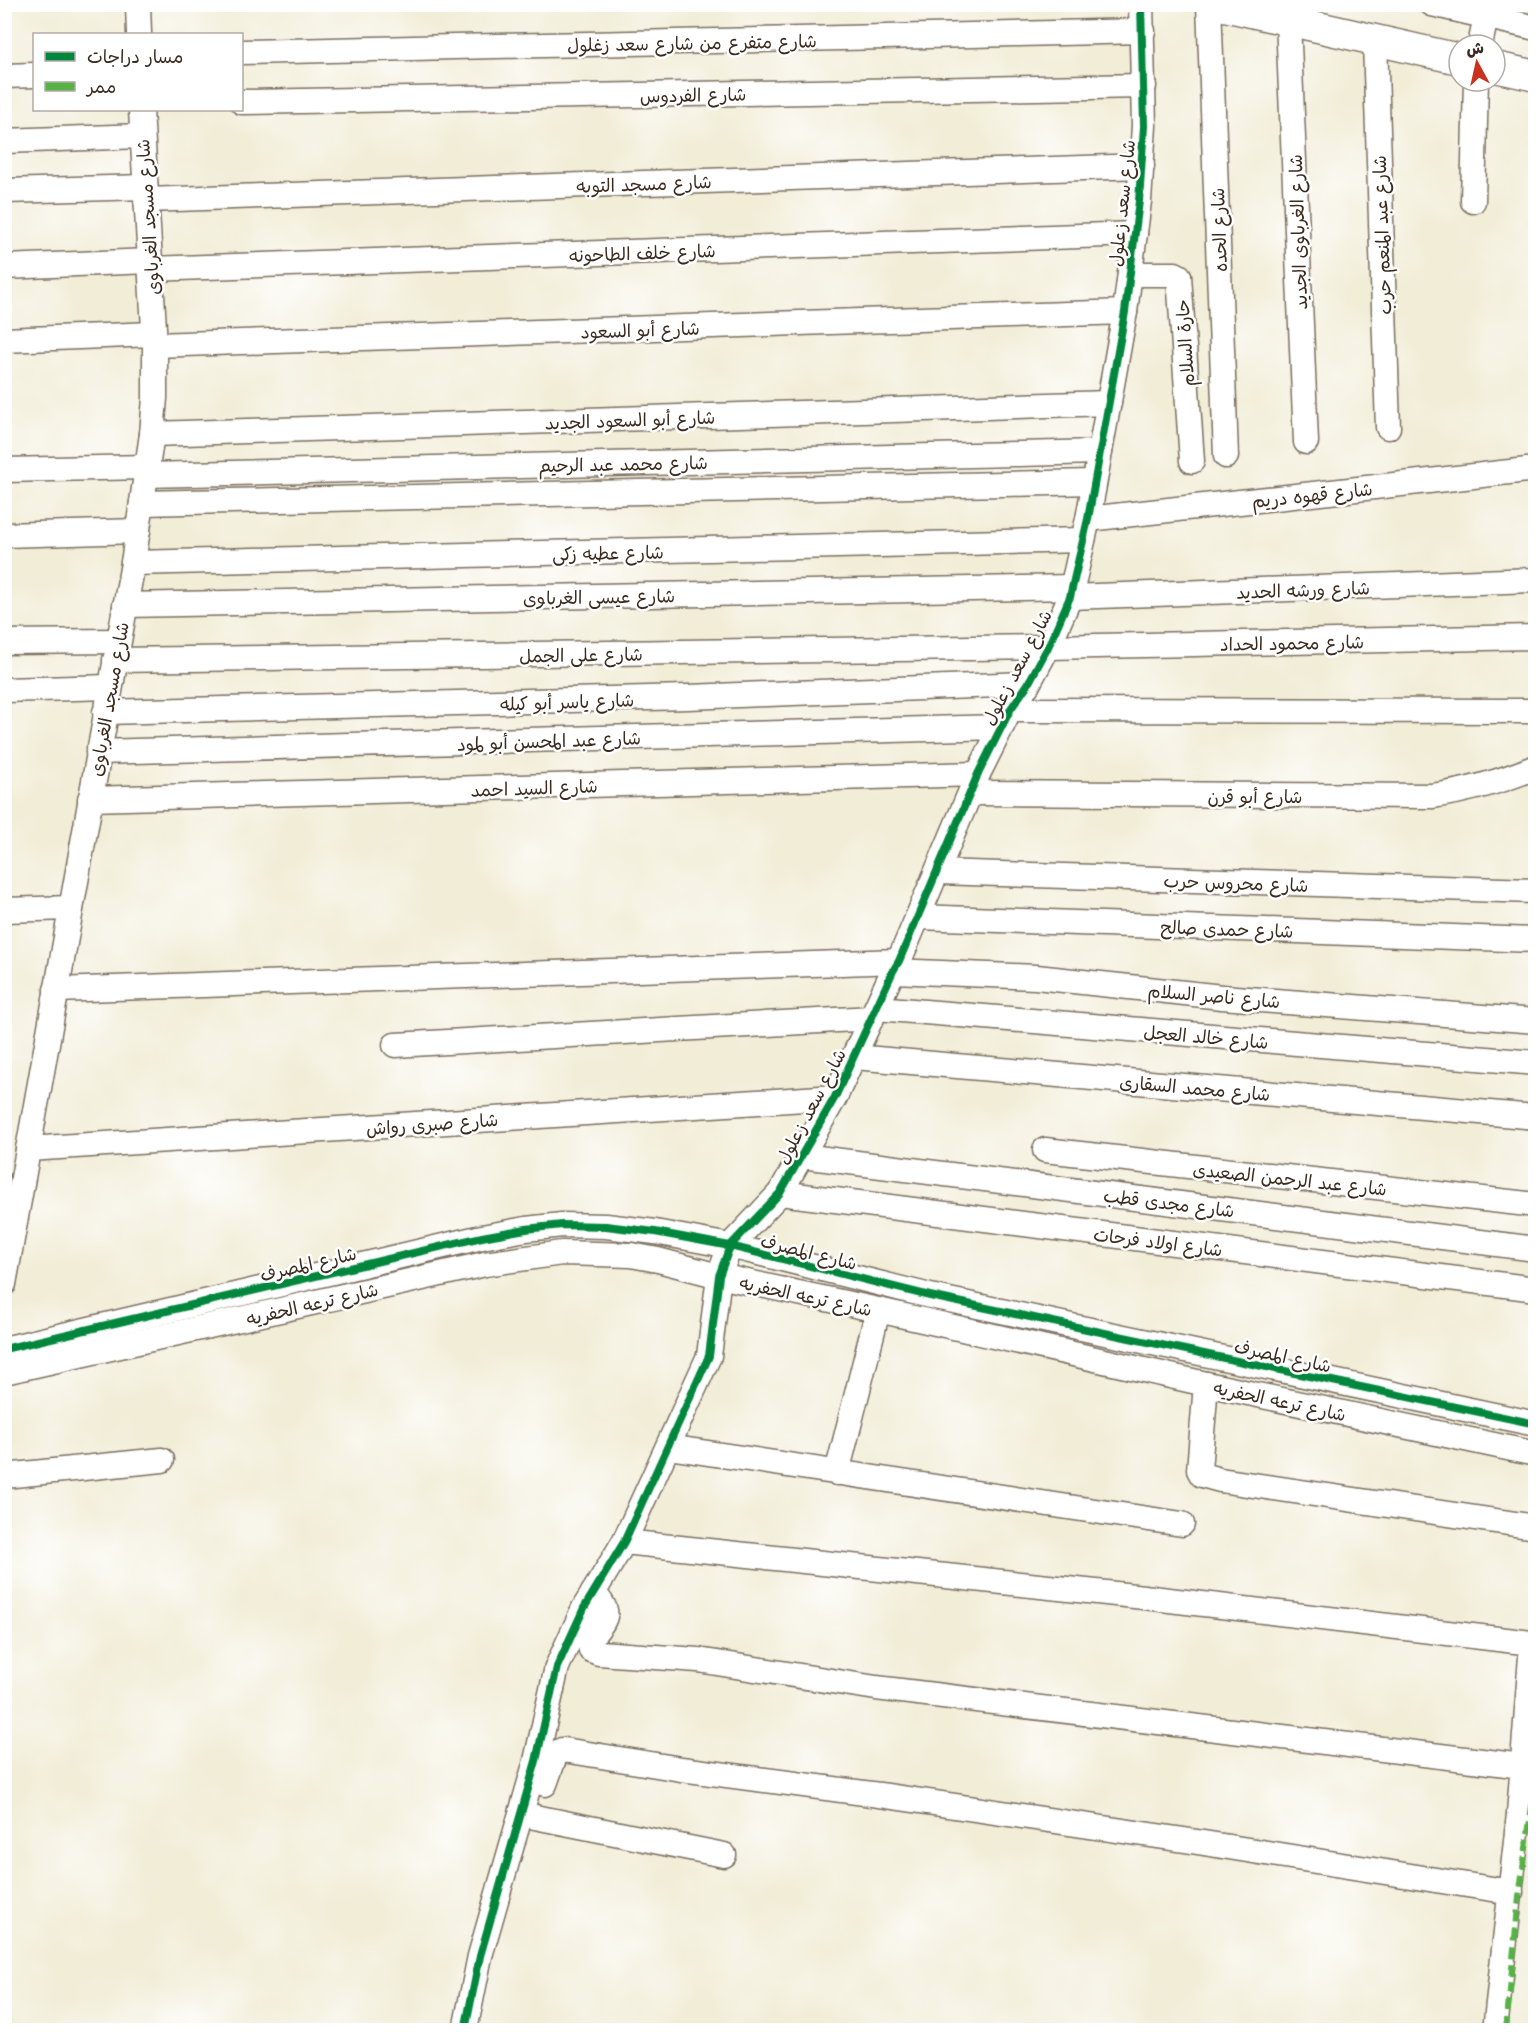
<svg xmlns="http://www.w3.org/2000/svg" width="1540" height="2035" viewBox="0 0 1540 2035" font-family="'Playpen Sans','Playpen Sans Arabic',sans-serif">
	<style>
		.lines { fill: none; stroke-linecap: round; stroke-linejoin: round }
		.minor-casing { stroke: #7b6e5f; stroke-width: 27 }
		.tertiary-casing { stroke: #7b6e5f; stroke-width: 33 }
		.minor { stroke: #fff; stroke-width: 24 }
		.tertiary { stroke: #fff; stroke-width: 30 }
		.quiet { stroke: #57b245; stroke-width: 6; stroke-dasharray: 12 6; stroke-linecap: butt }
		.cycleway-casing { stroke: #fff; stroke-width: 11 }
		.cycleway { stroke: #00873e; stroke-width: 8 }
		.labels { text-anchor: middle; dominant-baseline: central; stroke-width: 5; stroke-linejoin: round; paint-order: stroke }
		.street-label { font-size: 18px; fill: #3b2a1e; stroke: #fff }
	</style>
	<rect width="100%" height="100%" fill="#fff"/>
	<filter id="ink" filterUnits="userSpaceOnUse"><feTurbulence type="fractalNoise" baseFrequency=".0167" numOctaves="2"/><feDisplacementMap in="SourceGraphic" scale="12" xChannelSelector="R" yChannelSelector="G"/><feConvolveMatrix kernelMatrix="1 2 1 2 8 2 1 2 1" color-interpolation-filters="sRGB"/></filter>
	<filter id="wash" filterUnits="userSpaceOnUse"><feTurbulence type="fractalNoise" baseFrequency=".008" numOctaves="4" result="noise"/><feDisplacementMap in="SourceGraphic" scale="24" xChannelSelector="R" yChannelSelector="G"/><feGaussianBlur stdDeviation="1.35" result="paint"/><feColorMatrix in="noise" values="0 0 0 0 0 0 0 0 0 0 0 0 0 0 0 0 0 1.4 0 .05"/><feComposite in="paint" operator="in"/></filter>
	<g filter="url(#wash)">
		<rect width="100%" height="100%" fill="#f1edd7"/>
	</g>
	<g filter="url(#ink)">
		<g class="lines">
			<g class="minor-casing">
				<g id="minor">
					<polyline points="138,4 139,34"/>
					<polyline points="1209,4 1226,456"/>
					<polyline points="1432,4 1536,28"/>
					<polyline points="1288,21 1306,442"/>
					<polyline points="1375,42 1388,427"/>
					<polyline points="1480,45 1486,17"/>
					<polyline points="242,52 1143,31"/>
					<polyline points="4,76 34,75"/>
					<polyline points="242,102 1144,86"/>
					<polyline points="4,141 142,136"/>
					<polyline points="4,191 145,187"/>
					<polyline points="146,200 1142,166"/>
					<polyline points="1473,201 1476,81"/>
					<polyline points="4,267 150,261"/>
					<polyline points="150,269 1135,234"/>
					<polyline points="1130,274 1175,274 1179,276 1192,461"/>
					<polyline points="4,340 154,334"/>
					<polyline points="155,345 1125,312"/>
					<polyline points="152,434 1109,403"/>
					<polyline points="4,470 147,467"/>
					<polyline points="146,475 1100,452"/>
					<polyline points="142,503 1094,482"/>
					<polyline points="1088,519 1536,469"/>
					<polyline points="4,535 138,531"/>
					<polyline points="133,563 1083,540"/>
					<polyline points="1070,597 1536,580"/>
					<polyline points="125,605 1072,587"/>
					<polyline points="4,642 118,641"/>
					<polyline points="115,660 1048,647 1536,637"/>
					<polyline points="4,690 110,687"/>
					<polyline points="1010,710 1536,711"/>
					<polyline points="105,712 688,697 1028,684"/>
					<polyline points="98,752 1000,727"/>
					<path d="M971,793l461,3c37,-5 70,-15 104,-29"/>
					<polyline points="90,799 978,774"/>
					<polyline points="937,872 1536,891"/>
					<polyline points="4,910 71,908"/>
					<polyline points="918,917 1536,940"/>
					<polyline points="893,971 1036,977 1222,997 1536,1021"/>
					<polyline points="56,990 899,961"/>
					<polyline points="877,1008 1536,1063"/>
					<polyline points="395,1045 872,1018"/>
					<polyline points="854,1057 1536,1117"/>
					<polyline points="28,1149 835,1097"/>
					<polyline points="1045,1150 1536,1205"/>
					<polyline points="802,1156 1536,1249"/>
					<polyline points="780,1193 1536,1289"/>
					<polyline points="4,1284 133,563 152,434 155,398 155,345 141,110"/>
					<polyline points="4,1349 482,1237 526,1229 562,1225 606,1226 655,1232 730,1246 930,1296 1536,1424"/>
					<polyline points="4,1372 485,1264 562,1253 631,1255 658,1260 719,1276 878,1310 1206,1384 1536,1454"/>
					<polyline points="1206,1384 1199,1470 1202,1475 1220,1480 1536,1527"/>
					<polyline points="668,1447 1182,1524"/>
					<polyline points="837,1473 878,1310"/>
					<polyline points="4,1476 162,1460"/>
					<polyline points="624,1542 1144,1597 1532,1643 1519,1814 1495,2030"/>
					<path d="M593,1593c22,21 11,27 -4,47l2,10 8,3 99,7 178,28 647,78"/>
					<polyline points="545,1784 556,1753 562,1750 570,1751 681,1769 887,1796 1191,1841 1511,1892"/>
					<polyline points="535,1817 724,1855"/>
					<polyline points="465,2030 480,1956 536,1761 557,1667 584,1608 624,1542 709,1356 719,1276 730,1246 780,1193 835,1097 893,971 899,961 978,774 1010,710 1028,684 1048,647 1070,597 1088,519 1125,312 1139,201 1144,126 1141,4"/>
				</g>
			</g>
			<g class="tertiary-casing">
				<g id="tertiary">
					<polyline points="1216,4 1459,59"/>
					<polyline points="1495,67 1536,76"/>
				</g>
			</g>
			<use href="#minor" class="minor"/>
			<use href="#tertiary" class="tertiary"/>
			<polyline class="quiet" points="1506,2030 1519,1897 1536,1778"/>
			<g class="cycleway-casing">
				<g id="cycleway">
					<polyline points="4,1349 482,1237 526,1229 562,1225 606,1226 655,1232 730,1246 930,1296 1536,1424"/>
					<polyline points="465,2030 480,1956 536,1761 557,1667 584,1608 624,1542 709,1356 719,1276 730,1246 780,1193 835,1097 893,971 899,961 978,774 1010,710 1028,684 1048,647 1070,597 1088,519 1125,312 1139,201 1144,126 1141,4"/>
				</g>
			</g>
			<use href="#cycleway" class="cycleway"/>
		</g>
	</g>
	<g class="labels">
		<g class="street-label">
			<text transform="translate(692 42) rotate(-1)">شارع متفرع من شارع سعد زغلول</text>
			<text transform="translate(693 94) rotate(-1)">شارع الفردوس</text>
			<text transform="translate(644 183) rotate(-2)">شارع مسجد التوبه</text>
			<text transform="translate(1121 203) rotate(-84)">شارع سعد زعلول</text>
			<text transform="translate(147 217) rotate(-94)">شارع مسجد الغرباوى</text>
			<text transform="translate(1218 230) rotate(-92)">شارع الحده</text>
			<text transform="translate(1297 232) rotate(-92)">شارع الغرباوى الجديد</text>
			<text transform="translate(1381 235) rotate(-92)">شارع عبد المنعم حرب</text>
			<text transform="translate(642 252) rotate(-2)">شارع خلف الطاحونه</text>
			<text transform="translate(640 329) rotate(-2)">شارع أبو السعود</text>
			<text transform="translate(1184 343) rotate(-94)">حارة السلام</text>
			<text transform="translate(630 419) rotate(-2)">شارع أبو السعود الجديد</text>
			<text transform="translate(623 463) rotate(-1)">شارع محمد عبد الرحيم</text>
			<text transform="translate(1312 494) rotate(-6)">شارع قهوه دريم</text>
			<text transform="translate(608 552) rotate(-1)">شارع عطيه زكى</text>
			<text transform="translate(1303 589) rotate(-2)">شارع ورشه الحديد</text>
			<text transform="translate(599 596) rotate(-1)">شارع عيسى الغرباوى</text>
			<text transform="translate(1292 642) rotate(-1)">شارع محمود الحداد</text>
			<text transform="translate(581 654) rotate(-1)">شارع على الجمل</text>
			<text transform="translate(1016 667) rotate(-62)">شارع سعد زعلول</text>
			<text transform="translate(108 699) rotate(-80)">شارع مسجد الغرباوى</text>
			<text transform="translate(567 701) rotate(-2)">شارع ياسر أبو كيله</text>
			<text transform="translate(549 740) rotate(-2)">شارع عبد المحسن أبو لمود</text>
			<text transform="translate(534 787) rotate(-2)">شارع السيد احمد</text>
			<text x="1255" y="795">شارع أبو قرن</text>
			<text transform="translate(1236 882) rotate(2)">شارع محروس حرب</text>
			<text transform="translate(1227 928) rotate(2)">شارع حمدى صالح</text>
			<text transform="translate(1214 995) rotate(5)">شارع ناصر السلام</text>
			<text transform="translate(1206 1036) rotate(5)">شارع خالد العجل</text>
			<text transform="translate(1195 1087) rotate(5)">شارع محمد السقارى</text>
			<text transform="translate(810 1106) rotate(-62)">شارع سعد زعلول</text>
			<text transform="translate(432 1123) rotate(-4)">شارع صبرى رواش</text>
			<text transform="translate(1290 1178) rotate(6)">شارع عبد الرحمن الصعيدى</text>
			<text transform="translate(1169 1202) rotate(7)">شارع مجدى قطب</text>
			<text transform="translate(1158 1241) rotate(7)">شارع اولاد فرحات</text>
			<text transform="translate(809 1251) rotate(14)">شارع المصرف</text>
			<text transform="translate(308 1263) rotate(-13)">شارع المصرف</text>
			<text transform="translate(806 1295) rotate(12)">شارع ترعه الحفريه</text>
			<text transform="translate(312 1303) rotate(-13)">شارع ترعه الحفريه</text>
			<text transform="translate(1283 1355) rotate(12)">شارع المصرف</text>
			<text transform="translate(1280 1400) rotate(12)">شارع ترعه الحفريه</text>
		</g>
	</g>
	<rect width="1540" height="2035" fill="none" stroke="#fff" stroke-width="24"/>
	<rect x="33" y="33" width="210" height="78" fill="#ffffff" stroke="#b1aaa5" stroke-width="1.5"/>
	<rect x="45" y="52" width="30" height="9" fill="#00873e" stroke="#b1aaa5" stroke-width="1.5"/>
	<text x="87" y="63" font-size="18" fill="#3b2a1e">مسار دراجات</text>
	<rect x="45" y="82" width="30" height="9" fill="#57b245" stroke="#b1aaa5" stroke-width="1.5"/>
	<text x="87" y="93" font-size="18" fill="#3b2a1e">ممر</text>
	<g transform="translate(1477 63) rotate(352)"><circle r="28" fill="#ffffff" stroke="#b1aaa5" stroke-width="1.5"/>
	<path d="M0-4.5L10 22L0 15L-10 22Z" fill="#c8321e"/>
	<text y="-9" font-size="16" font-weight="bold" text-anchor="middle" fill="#3b2a1e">ش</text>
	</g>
</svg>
